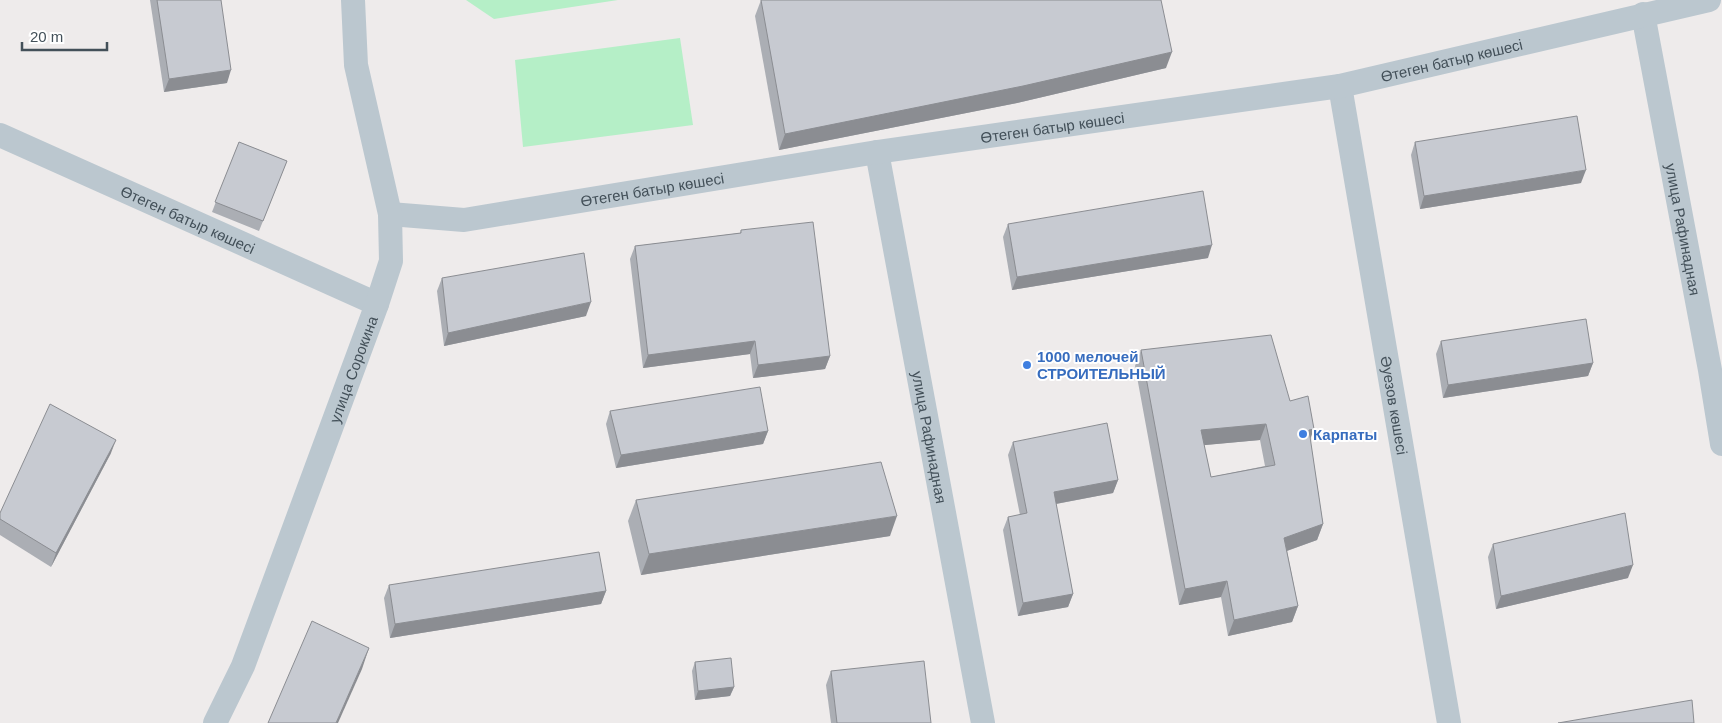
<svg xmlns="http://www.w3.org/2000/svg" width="1722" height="723" viewBox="0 0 1722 723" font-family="Helvetica,sans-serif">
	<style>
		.pitch { fill: #b5efc7 }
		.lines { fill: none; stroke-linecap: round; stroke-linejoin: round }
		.street { stroke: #bbc7cf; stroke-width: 24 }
		.wall { fill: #abaeb4; fill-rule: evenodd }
		.shaded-wall { fill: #8b8d92 }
		.building { fill: #c7cad1; stroke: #8b8d92; fill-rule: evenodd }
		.shop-dot { fill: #3f7fe0; stroke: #fff; stroke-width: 2 }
		.labels { text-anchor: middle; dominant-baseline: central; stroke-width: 4; stroke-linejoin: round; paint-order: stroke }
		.street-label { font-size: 15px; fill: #435059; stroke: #fff }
		.shop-label { font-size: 15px; font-weight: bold; fill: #366cbe; stroke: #fff; text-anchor: start }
	</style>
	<rect width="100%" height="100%" fill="#eeebeb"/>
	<g class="pitch">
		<polygon points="466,0 618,0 494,19"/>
		<polygon points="680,38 693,125 523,147 515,60"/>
	</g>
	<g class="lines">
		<g class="street">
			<path id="s1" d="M1643,14l67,356 12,74"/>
			<path id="s2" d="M1340,86l109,637"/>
			<path id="s3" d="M0,135l377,169"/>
			<path id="s4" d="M877,152l106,571"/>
			<path id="s5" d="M390,214l74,6 413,-68 463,-66 369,-86"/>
			<path id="s6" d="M215,723l28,-57 134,-362 14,-43 -1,-47 -34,-149 -3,-65"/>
		</g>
	</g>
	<g class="wall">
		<polygon points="150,0 221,0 227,83 164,92"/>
		<polygon points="761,0 1166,68 1017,103 779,150 755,16"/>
		<polygon points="239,142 287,161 259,231 212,212"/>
		<polygon points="1415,142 1581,183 1420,209 1411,155"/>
		<polygon points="1008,224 1208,258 1012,290 1003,237"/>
		<polygon points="741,230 830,356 825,369 753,378 750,354 643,368 630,259 635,246 740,233"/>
		<polygon points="442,278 586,316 444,346 437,291"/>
		<polygon points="1441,341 1593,363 1588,376 1443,398 1436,354"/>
		<path d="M1141,350l149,51 20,37 13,86 -6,16 -30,11 11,55 -6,16 -64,14 -7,-39 -42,8 -44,-239zM1260,440l5,26 -54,11 -7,-32z"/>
		<polygon points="610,411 768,431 763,444 616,468 606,424"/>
		<polygon points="1013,442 1118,480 1113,493 1056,504 1073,594 1068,607 1018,616 1003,530 1008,517 1020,515 1008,455"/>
		<polygon points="111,453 51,567 0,535 0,513"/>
		<polygon points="636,500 890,536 641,575 628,521"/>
		<polygon points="1493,544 1628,578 1496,609 1488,557"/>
		<polygon points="389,585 606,591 601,604 390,638 384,598"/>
		<polygon points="695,662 734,687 730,696 695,700 692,671"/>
		<polygon points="831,671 931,723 831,723 826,685"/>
	</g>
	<g class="shaded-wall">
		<polygon points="1172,52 1166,68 1017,103 779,150 785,134"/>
		<polygon points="231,70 227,83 164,92 169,79"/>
		<polygon points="1586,170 1581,183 1420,209 1424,196"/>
		<polygon points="1212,245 1208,258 1012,290 1017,277"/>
		<polygon points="591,302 586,316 444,346 448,333"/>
		<polygon points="755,341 750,354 643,368 648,355"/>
		<polygon points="830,356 825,369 753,378 758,365"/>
		<polygon points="1593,363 1588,376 1443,398 1448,385"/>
		<polygon points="1266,424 1260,440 1195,446 1201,430"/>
		<polygon points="1314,429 1308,445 1309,430"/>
		<polygon points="768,431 763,444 616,468 621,455"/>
		<polygon points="116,440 111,453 51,567 56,553"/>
		<polygon points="1118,480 1113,493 1050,505 1054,492"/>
		<polygon points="897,516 890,536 641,575 649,554"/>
		<polygon points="1323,524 1317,540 1278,554 1284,538"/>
		<polygon points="1633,565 1628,578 1496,609 1501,596"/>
		<polygon points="1227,581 1221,597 1179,605 1185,589"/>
		<polygon points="606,591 601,604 390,638 395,624"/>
		<polygon points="1073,594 1068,607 1018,616 1023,603"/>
		<polygon points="1298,606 1292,622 1228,636 1234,620"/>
		<polygon points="369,648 362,669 338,723 336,723"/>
		<polygon points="734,687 730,696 695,700 698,691"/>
	</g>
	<g class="building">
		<polygon points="157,0 221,0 231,70 169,79"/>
		<polygon points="761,0 1161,0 1172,52 1023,86 785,134"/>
		<polygon points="1577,116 1586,170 1424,196 1415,142"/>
		<polygon points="239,142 287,161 263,221 215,202"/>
		<polygon points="1203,191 1212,245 1017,277 1008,224"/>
		<polygon points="813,222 830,356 758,365 755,341 648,355 635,246 741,233 741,230"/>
		<polygon points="584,253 591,302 448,333 442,278"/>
		<polygon points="1586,319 1593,363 1448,385 1441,341"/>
		<path d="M1271,335l19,66 18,-5 6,33 -5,1 14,94 -39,14 14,68 -64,14 -7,-39 -42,8 -44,-239zM1266,424l9,41 -64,12 -10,-47z"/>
		<polygon points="760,387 768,431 621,455 610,411"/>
		<polygon points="50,404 116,440 56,553 0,519 0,513"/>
		<polygon points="1107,423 1118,480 1054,492 1073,594 1023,603 1008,517 1027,513 1013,442"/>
		<polygon points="881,462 897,516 649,554 636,500"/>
		<polygon points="1625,513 1633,565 1501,596 1493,544"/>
		<polygon points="599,552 606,591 395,624 389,585"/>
		<polygon points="312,621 369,648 336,723 268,723"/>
		<polygon points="731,658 734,687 698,691 695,662"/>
		<polygon points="924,661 931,723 837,723 831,671"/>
		<polygon points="1692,700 1694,723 1558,723"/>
	</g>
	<g class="shop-dot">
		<circle cx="1027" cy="365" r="5"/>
		<circle cx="1303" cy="434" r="5"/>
	</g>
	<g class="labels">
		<g class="street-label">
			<text stroke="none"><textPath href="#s5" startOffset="1075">Өтеген батыр көшесі</textPath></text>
			<text stroke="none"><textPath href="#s5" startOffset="670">Өтеген батыр көшесі</textPath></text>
			<text stroke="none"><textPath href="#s5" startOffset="265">Өтеген батыр көшесі</textPath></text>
			<text stroke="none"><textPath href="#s3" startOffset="206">Өтеген батыр көшесі</textPath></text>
			<text stroke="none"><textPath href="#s1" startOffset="219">улица Рафинадная</textPath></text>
			<text stroke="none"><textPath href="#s6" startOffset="380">улица Сорокина</textPath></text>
			<text stroke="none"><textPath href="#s2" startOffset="324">Әуезов көшесі</textPath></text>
			<text stroke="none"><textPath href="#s4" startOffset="290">улица Рафинадная</textPath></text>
		</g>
		<g class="shop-label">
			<text x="1037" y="356">1000 мелочей<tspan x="1037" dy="17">СТРОИТЕЛЬНЫЙ</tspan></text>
			<text x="1313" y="434">Карпаты</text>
		</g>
	</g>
	<path d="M22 42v8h85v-8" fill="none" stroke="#435059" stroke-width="2.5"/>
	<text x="30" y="42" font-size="15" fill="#435059" stroke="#ffffff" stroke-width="4" paint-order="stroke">20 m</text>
</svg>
